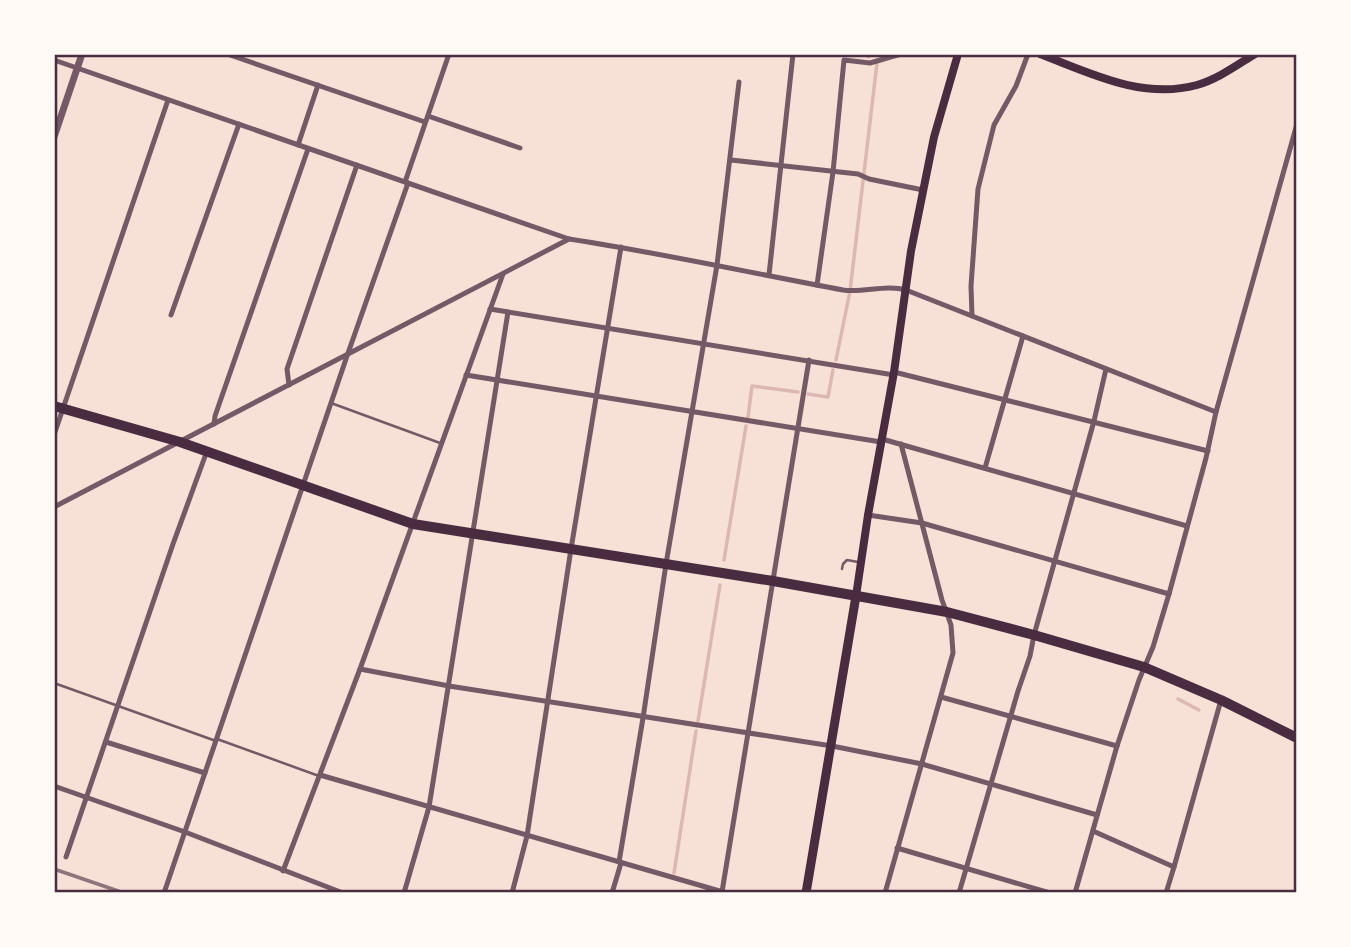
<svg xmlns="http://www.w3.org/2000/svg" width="1351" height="947" viewBox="0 0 1351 947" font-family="Rubik,sans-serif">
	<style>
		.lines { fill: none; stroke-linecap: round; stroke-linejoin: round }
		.stream { stroke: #dcb8b0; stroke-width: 3.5 }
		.service { stroke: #755966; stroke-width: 2.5 }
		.minor { stroke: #755966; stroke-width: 5 }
		.tertiary { stroke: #755966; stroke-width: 7 }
		.secondary { stroke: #4a2c40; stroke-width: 8 }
		.primary { stroke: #4a2c40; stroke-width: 9 }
		.trunk { stroke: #4a2c40; stroke-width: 10 }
		.rail { stroke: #8f747c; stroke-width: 3.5 }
		.neatline { fill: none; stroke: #4a2c40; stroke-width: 2.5 }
	</style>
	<rect width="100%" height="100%" fill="#f7e1d7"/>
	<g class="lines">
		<g class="stream">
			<polyline points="865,54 869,57"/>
			<polyline points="836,360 850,291 877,63"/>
			<polyline points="808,394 828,397 833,370"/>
			<polyline points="748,417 752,386 798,392"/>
			<polyline points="724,560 746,426"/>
			<polyline points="1178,699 1199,710"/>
			<polyline points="698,721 720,585"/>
			<polyline points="674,873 696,731"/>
			<polyline points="63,893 64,893"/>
		</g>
		<g class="service">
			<polyline points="331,403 440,443"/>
			<polyline points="842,569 843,564 847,560 858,562"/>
			<polyline points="54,683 216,741"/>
			<polyline points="217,739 319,776"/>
		</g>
		<g class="minor">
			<polyline points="227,54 425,122"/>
			<path d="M54,60l515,179c92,14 182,34 274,51 21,3 43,-6 63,0l310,122"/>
			<polyline points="428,116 520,148"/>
			<polyline points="298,145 318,85"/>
			<polyline points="731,160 858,174 869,179 923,190"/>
			<polyline points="405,182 449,54"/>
			<polyline points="769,275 793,54"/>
			<polyline points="817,285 833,172 844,60 870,63 901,54"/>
			<polyline points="490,309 894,375"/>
			<polyline points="171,315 239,124"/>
			<polyline points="972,316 971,286 978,189 994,125 1016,86 1028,54"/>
			<polyline points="894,372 1208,451"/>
			<polyline points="466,375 881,442"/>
			<polyline points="289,385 287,369 357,165"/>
			<polyline points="214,424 215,416 308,149"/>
			<polyline points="54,435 168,100"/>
			<polyline points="882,439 1187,526"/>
			<polyline points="985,468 1023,336"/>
			<polyline points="54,507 569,239"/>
			<polyline points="868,515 922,523 1169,594"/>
			<polyline points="360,669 449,686 832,746 922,764 1097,815"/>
			<polyline points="941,697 1117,746"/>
			<polyline points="106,742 205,773"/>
			<polyline points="320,775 723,892"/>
			<polyline points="54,786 185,832 343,893"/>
			<polyline points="1093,831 1174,867 1221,700"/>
			<polyline points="897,848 1050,893"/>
			<polyline points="66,857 173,544 207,451"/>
			<polyline points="619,862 643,718 666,564 717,265 739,82"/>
			<polyline points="283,871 360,669 503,274"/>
			<polyline points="722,892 809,360"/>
			<polyline points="164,893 347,356 408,183"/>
			<polyline points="404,893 429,807 508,312"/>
			<polyline points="512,893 527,836 571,549 621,247"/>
			<polyline points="612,893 621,863"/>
			<polyline points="885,893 953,653 951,625 942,600 901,444"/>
			<polyline points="959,893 1018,691 1030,656 1034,635 1094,421 1106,369"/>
			<polyline points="1075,893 1117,746 1139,680 1153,647 1169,594 1206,458 1216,412 1297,124"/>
			<polyline points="1166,893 1174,867"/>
		</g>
		<polyline class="tertiary" points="54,137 82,54"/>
		<g class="secondary">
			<path d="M1040,54c50,19 102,46 157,31 21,-6 40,-20 58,-31"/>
			<polyline points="856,596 868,515 894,372 911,251 934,137 958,54"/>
		</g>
		<polyline class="primary" points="806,893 856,596"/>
		<polyline class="trunk" points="54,406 180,442 413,524 773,581 947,612 1034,635 1144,667 1221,700 1297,738"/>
		<polyline class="rail" points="54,869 124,893"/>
	</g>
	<rect width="1351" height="947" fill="none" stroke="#fffaf5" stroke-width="112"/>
	<rect x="56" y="56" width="1239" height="835" class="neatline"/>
</svg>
